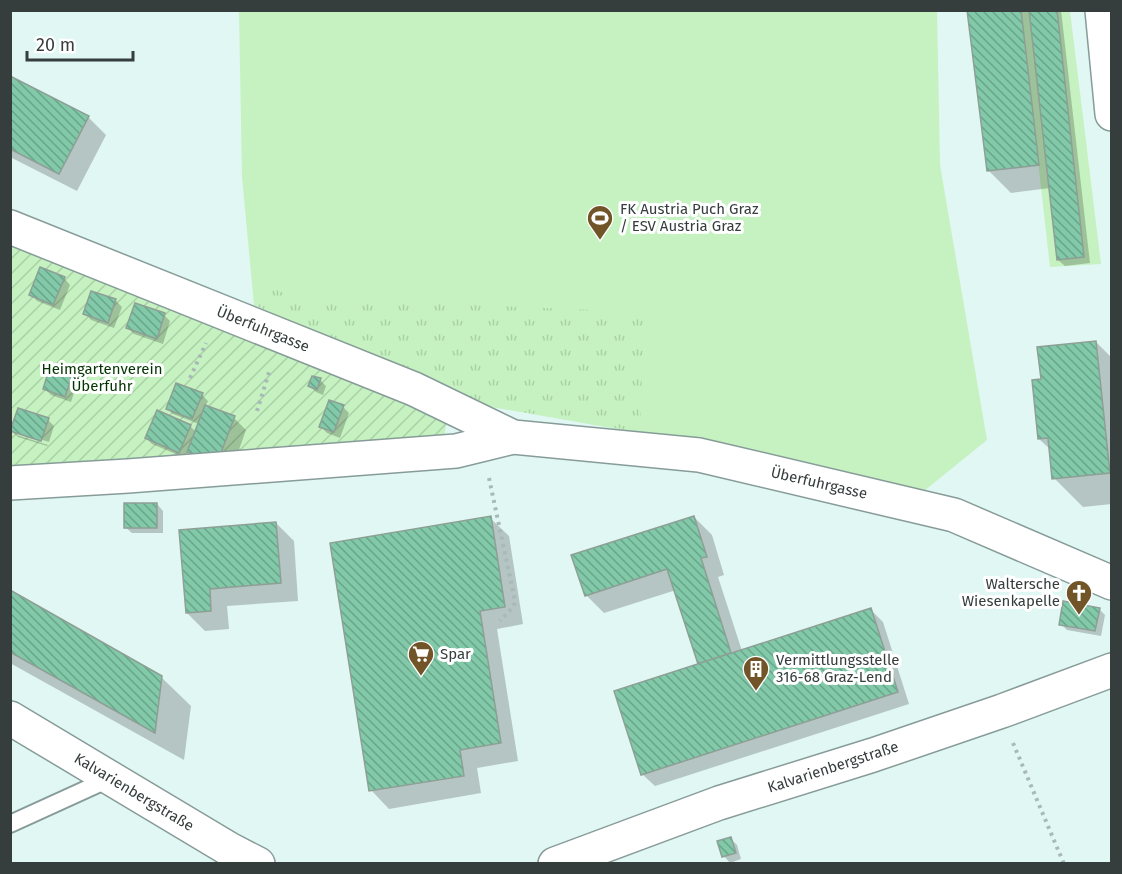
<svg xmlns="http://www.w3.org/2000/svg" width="1122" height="874" viewBox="0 0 1122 874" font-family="'Fira Sans',sans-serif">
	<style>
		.grass { fill: #c5f2c0 }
		.park { fill: url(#park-tufts) }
		.garden { fill: url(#garden-furrows) }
		.shadow { fill: #0003 }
		.building { fill: url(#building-back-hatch); stroke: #8e9f96; stroke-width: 1.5 }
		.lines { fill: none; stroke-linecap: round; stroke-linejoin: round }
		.service-casing { stroke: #879c99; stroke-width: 20 }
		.minor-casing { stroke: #879c99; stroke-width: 36 }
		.tertiary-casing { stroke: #879c99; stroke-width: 36 }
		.path { stroke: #a8b9b7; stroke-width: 4; stroke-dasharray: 3 4.5; stroke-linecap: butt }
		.service { stroke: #fff; stroke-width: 16 }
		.minor { stroke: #fff; stroke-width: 33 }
		.tertiary { stroke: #fff; stroke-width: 33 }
		.labels { text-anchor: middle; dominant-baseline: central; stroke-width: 6; stroke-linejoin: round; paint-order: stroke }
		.poi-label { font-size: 15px; fill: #353e3d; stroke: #fff; text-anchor: start }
		.street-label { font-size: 15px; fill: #353e3d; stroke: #fff }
		.park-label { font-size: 15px; fill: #033401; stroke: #fff }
	</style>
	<defs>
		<pattern id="park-tufts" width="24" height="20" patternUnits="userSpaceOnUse" patternTransform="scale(1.5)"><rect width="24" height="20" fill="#c5f2c0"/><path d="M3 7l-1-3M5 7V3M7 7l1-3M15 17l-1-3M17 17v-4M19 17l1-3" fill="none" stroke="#aad1a6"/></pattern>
		<pattern id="garden-furrows" width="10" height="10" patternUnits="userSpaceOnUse" patternTransform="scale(1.5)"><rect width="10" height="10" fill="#c5f2c0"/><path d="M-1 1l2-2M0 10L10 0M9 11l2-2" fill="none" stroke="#aad1a6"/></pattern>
		<pattern id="building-back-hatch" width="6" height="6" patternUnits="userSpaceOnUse" patternTransform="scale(1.5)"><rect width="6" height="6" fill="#81c9a8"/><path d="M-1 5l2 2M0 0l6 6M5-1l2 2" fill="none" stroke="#6aa58a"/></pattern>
	</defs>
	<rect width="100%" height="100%" fill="#e1f7f4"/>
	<g class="grass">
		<polygon points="239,11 937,11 940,165 987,440 924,491 758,454 481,405 254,305 242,177"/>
		<polygon points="1021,11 1070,11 1101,264 1050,267"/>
	</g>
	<polygon class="park" points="257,283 298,298 644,312 640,432 481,405 254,305"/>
	<polygon class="garden" points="10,242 447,419 443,445 11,474"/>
	<g class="shadow">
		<polygon points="969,10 1061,10 1090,263 1065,266 1058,260 1050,188 1011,193 988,170"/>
		<polygon points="10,77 88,117 106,135 77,191 10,157"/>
		<polygon points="64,278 70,285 60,310 37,301 31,294"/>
		<polygon points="92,292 116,301 122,307 114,328 91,320 85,313"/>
		<polygon points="164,315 170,321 163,344 134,334 128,328"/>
		<polygon points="1096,342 1112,358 1112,504 1083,507 1054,478 1051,450 1039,439 1042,380"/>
		<polygon points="72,375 78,381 71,402 51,395 45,389"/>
		<polygon points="320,380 326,386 323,395 316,392 310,386"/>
		<polygon points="202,395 208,401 205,407 234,418 246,430 230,475 202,464 188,451 185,458 152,444 146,438 190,426 196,432 199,424 173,414 167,408"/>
		<polygon points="343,407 349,413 340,438 327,433 321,427"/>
		<polygon points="48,420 54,426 49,442 17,432 17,435 48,445 47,446 18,437 12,431"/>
		<polygon points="157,504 163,511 163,533 132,533 125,527"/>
		<polygon points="694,517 712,535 724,575 718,577 742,651 871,610 883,622 909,704 655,786 642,774 701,665 676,590 604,613 586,595"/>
		<polygon points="490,518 509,536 523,624 497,629 518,761 477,768 481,793 389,809 371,790"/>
		<polygon points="276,523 294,541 298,601 227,606 229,629 205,631 187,613 180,531"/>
		<polygon points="10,592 161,677 191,706 184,760 10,663"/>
		<polygon points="1099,609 1105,615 1101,636 1067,630 1061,624"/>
		<polygon points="731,839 737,845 741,859 730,863 724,856"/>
	</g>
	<g class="building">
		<polygon points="967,10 1021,10 1039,165 987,171"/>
		<polygon points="1029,10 1057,10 1084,257 1057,260"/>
		<polygon points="10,76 89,116 59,174 10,149"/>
		<polygon points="40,267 65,277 53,305 29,295"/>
		<polygon points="91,291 116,299 108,323 83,314"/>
		<polygon points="135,303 165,313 157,339 126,328"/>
		<polygon points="1096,341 1110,473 1052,479 1048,438 1038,439 1032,380 1041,379 1037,347"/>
		<polygon points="50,366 73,373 65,397 43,389"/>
		<polygon points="312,376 321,378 317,390 308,386"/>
		<polygon points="176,383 203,393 192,419 166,409"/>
		<polygon points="329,400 344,405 334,432 319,427"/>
		<polygon points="205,405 235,416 217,463 187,452"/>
		<polygon points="18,408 49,418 41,441 10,431"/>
		<polygon points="157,410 191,425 179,453 145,438"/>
		<rect x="124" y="503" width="33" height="25"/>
		<polygon points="491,516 505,607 480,611 501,743 460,750 464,776 369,791 330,543"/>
		<polygon points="694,516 707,557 701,558 731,653 698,664 667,569 585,596 571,555"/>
		<polygon points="276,522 281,583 210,589 211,611 186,613 179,530"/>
		<polygon points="10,590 162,676 155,733 10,652"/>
		<polygon points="1063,601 1100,608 1095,631 1059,625"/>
		<polygon points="871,608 898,692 641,775 614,691"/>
		<polygon points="731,837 736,853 722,857 717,841"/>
	</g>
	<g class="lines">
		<g class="service-casing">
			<polyline id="service" points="10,824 111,778"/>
		</g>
		<g class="minor-casing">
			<g id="minor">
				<polyline points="1102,10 1112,114"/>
				<polyline points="10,227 414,389 513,437 699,455 954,515 1112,583"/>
				<polyline points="10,483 128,476 456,451 513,437"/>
				<polyline points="10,718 229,849 258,864"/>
			</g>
		</g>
		<g class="tertiary-casing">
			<polyline id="tertiary" points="555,864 719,803 873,755 1002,711 1112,670"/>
		</g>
		<g class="path">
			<polyline points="190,378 206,343"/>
			<polyline points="257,411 270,369"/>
			<polyline points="489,478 515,601 514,606 500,621"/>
			<polyline points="1013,743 1064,864"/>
		</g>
		<use href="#service" class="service"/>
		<use href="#minor" class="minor"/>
		<use href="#tertiary" class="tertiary"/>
	</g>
	<defs>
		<g id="stadium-pin" transform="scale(1.35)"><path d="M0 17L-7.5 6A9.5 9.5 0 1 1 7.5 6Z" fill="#715427" stroke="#fff"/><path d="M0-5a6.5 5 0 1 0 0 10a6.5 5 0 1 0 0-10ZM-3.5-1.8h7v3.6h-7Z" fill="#fff"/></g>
		<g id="church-pin" transform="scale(1.35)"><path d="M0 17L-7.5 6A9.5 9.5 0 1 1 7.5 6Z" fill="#715427" stroke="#fff"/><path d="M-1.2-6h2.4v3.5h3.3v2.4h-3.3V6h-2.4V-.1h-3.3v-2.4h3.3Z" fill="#fff"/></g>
		<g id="supermarket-pin" transform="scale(1.35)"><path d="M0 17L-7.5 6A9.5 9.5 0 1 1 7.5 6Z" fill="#715427" stroke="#fff"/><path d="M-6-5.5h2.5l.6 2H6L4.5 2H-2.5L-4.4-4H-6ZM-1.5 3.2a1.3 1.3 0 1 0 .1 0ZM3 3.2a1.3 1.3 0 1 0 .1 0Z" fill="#fff"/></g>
		<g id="building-pin" transform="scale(1.35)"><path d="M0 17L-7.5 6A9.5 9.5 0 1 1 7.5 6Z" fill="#715427" stroke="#fff"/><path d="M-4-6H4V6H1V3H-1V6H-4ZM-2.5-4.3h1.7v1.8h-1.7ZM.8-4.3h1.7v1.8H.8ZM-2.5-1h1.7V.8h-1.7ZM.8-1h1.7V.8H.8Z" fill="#fff"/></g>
	</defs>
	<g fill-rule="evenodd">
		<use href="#stadium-pin" x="600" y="218"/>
		<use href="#church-pin" x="1079" y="593"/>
		<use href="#supermarket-pin" x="421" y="654"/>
		<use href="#building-pin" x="756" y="669"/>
	</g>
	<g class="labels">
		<g class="poi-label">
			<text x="620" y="209">FK Austria Puch Graz<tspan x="620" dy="17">/ ESV Austria Graz</tspan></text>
			<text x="1060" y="584" text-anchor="end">Waltersche<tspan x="1060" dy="17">Wiesenkapelle</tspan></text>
			<text x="440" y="654">Spar</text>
			<text x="776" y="660">Vermittlungsstelle<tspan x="776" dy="17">316-68 Graz-Lend</tspan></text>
		</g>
		<g class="street-label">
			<text transform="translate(263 329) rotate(22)">Überfuhrgasse</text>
			<text transform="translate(819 483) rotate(13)">Überfuhrgasse</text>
			<text transform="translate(833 767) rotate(-18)">Kalvarienbergstraße</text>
			<text transform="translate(134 792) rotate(31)">Kalvarienbergstraße</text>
		</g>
		<g class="park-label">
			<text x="102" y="369">Heimgartenverein<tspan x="102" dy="17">Überfuhr</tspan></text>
		</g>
	</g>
	<rect width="1122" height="874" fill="none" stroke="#353e3d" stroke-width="24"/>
	<path d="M27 51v9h106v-9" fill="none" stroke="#353e3d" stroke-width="3"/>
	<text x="36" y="51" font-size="18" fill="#353e3d" stroke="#ffffff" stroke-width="4.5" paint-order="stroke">20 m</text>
</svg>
